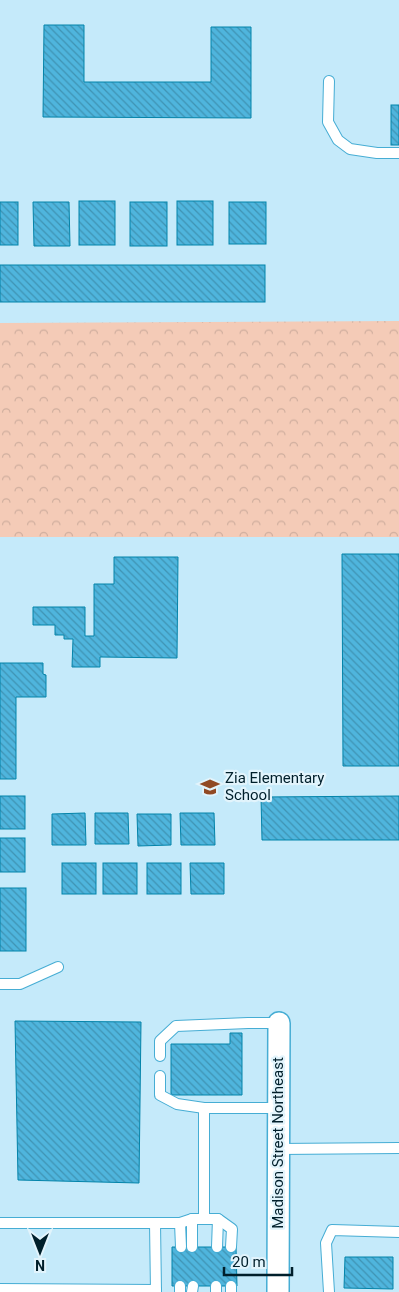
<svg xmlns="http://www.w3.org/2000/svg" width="399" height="1292" viewBox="0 0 399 1292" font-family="Roboto,sans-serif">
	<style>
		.forest { fill: url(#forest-crowns) }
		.building { fill: url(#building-back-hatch); stroke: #0384aa }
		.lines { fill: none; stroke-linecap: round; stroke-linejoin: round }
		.lane-casing { stroke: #46add4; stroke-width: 12 }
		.street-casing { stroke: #46add4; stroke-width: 24 }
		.lane { stroke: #fff; stroke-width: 10 }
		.street { stroke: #fff; stroke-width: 21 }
		.labels { text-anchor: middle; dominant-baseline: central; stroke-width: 4.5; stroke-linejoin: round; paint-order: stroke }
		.poi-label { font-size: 15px; fill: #001f2b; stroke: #e2f4fc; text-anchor: start }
		.street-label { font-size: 15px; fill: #001f2b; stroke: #e2f4fc }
	</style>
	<defs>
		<pattern id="forest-crowns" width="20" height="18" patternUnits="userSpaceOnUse" patternTransform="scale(1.25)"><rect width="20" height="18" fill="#f4cbb7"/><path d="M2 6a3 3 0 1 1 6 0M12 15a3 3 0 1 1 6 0" fill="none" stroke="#cfae9e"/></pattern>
		<pattern id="building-back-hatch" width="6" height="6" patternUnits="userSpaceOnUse" patternTransform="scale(1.25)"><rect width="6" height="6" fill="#4fb5dd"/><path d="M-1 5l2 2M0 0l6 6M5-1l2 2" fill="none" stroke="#3f93b3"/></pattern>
	</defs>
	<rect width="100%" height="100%" fill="#c5eafa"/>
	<polygon class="forest" points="399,321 399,537 0,537 0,323"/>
	<g class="building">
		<polygon points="44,25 84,25 84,82 211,82 211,27 251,27 251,118 43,117"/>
		<rect x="391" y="105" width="8" height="40"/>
		<rect x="79" y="201" width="36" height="44"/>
		<rect x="177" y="201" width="36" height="44"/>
		<rect x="0" y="202" width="18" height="43"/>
		<polygon points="33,202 69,202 70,246 34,246"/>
		<rect x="130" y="202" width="37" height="44"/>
		<rect x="229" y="202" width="37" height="42"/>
		<rect x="0" y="265" width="265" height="37"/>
		<polygon points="342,554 399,554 399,766 343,766"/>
		<polygon points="114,557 178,557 177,658 100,657 100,667 72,667 73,639 64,639 64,635 55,635 55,625 33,625 33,607 85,607 85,636 94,636 94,584 114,584"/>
		<polygon points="0,663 43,663 43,674 46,675 46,697 16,697 16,779 0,779"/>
		<rect x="0" y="796" width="25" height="33"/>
		<polygon points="399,796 399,840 262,840 261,797"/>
		<polygon points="85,813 86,845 52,845 52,814"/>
		<polygon points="95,813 128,813 129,844 95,844"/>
		<polygon points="180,813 214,813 215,845 181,845"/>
		<polygon points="137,814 171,814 171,845 138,846"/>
		<rect x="0" y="838" width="25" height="34"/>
		<rect x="62" y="863" width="34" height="31"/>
		<rect x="103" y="863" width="34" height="31"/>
		<rect x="147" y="863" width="34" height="31"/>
		<polygon points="190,863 224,863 224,894 191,894"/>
		<rect x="0" y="888" width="26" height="63"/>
		<polygon points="15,1021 141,1022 139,1183 18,1180"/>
		<polygon points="230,1033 242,1033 242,1095 171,1095 171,1044 230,1044"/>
		<polygon points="172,1247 236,1247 237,1286 172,1286"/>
		<polygon points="345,1257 393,1257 393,1289 344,1288"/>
	</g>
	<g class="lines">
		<g class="lane-casing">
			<g id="lane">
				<polyline points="329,81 328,122 338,140 350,149 377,153 399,153"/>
				<polyline points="0,984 20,984 58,967"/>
				<polyline points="160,1056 160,1041 176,1026 248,1023 279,1023"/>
				<polyline points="160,1076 160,1095 177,1104 204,1108 278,1108"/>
				<polyline points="204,1108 204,1219"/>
				<polyline points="278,1149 399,1148"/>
				<polyline points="192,1219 192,1247"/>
				<polyline points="0,1223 180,1223 192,1219 218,1219 232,1229 231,1247"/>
				<polyline points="155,1223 156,1292"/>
				<polyline points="180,1223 181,1247"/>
				<polyline points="217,1247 218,1219"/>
				<polyline points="0,1289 156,1290"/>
				<polyline points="180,1292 180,1286"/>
				<polyline points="192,1292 193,1286"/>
				<polyline points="216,1292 216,1286"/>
				<polyline points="231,1292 231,1286"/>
				<polyline points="329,1292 326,1243 332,1230 399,1232"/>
			</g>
		</g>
		<g class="street-casing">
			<polyline id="street" points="278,1292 279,1023"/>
		</g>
		<use href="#lane" class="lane"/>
		<use href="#street" class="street"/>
	</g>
	<defs>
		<g id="school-bare" transform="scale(1.5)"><path d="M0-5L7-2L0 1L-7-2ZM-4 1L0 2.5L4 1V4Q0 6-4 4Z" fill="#914a24" stroke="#e2f4fc" stroke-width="2.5" paint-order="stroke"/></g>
	</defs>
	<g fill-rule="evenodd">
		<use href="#school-bare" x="210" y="787"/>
	</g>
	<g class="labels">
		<g class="poi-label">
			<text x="225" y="778">Zia Elementary<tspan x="225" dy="17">School</tspan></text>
		</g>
		<g class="street-label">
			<text transform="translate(278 1143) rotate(-90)">Madison Street Northeast</text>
		</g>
	</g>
	<g transform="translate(40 1252) rotate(180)" stroke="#e2f4fc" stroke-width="4" paint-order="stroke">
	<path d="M0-4L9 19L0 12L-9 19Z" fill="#001f2b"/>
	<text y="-8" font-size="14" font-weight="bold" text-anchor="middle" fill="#001f2b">N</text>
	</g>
	<path d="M224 1267v8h68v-8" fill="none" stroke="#001f2b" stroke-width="2.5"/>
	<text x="232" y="1267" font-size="15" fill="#001f2b" stroke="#e2f4fc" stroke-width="4" paint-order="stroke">20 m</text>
</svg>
